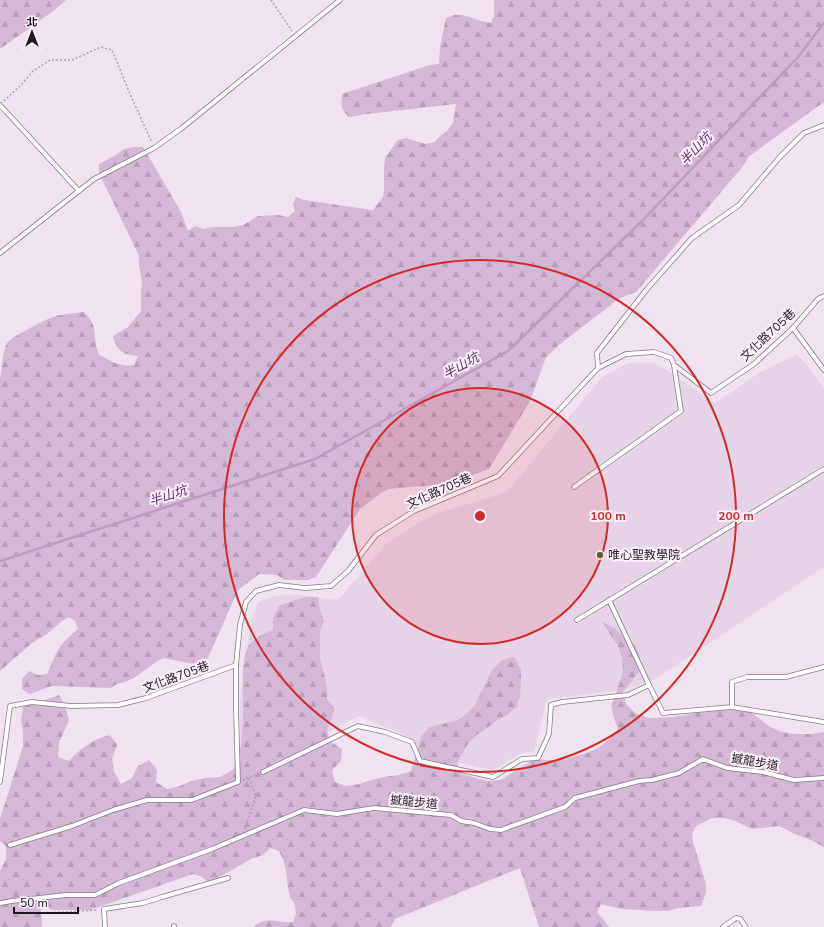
<svg xmlns="http://www.w3.org/2000/svg" width="824" height="927" viewBox="0 0 824 927" font-family="'Nunito Sans','Noto Sans TC',sans-serif">
	<style>
		.built { fill: #e7d3e8 }
		.forest { fill: url(#forest-firs) }
		.lines { fill: none; stroke-linecap: round; stroke-linejoin: round }
		.stream { stroke: #c299c4; stroke-width: 2.5 }
		.service-casing { stroke: #877a88; stroke-width: 5.5 }
		.path { stroke: #aca0ac; stroke-width: 1.5; stroke-dasharray: 2 2; stroke-linecap: butt }
		.service { stroke: #fff; stroke-width: 4 }
		.ring { fill: none; stroke: #d62828; stroke-width: 2 }
		.poi-dot { fill: #63602d; stroke: #fdf1fd; stroke-width: 1.5 }
		.labels { text-anchor: middle; dominant-baseline: central; stroke-width: 4; stroke-linejoin: round; paint-order: stroke }
		.street-label { font-size: 12px; fill: #1e191e; stroke: #fdf1fd }
		.poi-label { font-size: 12px; fill: #1e191e; stroke: #fdf1fd; text-anchor: start }
		.water-label { font-size: 13px; font-style: italic; fill: #5f2d63; stroke: #fdf1fd }
		.centre { fill: #d62828; stroke: #fdf1fd; stroke-width: 2 }
		.ring-label { font-size: 12px; text-anchor: middle; font-weight: bold; fill: #d62828; stroke: #fdf1fd; stroke-width: 4; stroke-linejoin: round; paint-order: stroke }
	</style>
	<defs>
		<pattern id="forest-firs" width="22" height="20" patternUnits="userSpaceOnUse"><rect width="22" height="20" fill="#d4b8d5"/><path d="M5 1l3.5 6h-7zM16 11l3.5 6h-7z" fill="#b69eb6"/></pattern>
	</defs>
	<rect width="100%" height="100%" fill="#f1e2f2"/>
	<polygon class="built" points="797,354 810,369 824,388 824,567 654,680 621,691 547,699 534,751 520,754 493,770 424,756 411,738 359,716 266,765 244,772 240,738 240,705 243,668 252,619 258,602 275,596 292,594 338,600 387,543 432,515 507,492 602,377 628,363 654,362 715,403 759,373"/>
	<g class="forest">
		<polygon points="0,0 66,0 52,12 0,49"/>
		<path d="M494,0h330v102l-76,55 -4,8 -108,127 -16,6 -60,46 -14,13 -16,44 -41,68 -42,15 -59,5 -7,4 -21,16 -44,68 -8,3h-23l-8,-5 -18,-1 -21,16 -30,68 -7,5 -8,1 -29,-6 -8,4 -22,16 -9,4 -8,2 -7,4 -58,-2c-8,2 -15,6 -23,8l-7,-5v-10l7,-8 9,4 9,-1c4,-8 6,-16 11,-24 4,-7 13,-15 20,-21l-3,-8 -6,-4 -7,4 -15,13 -15,9 -32,28v-294c3,-11 2,-24 7,-34 3,-5 42,-26 49,-27 9,-2 18,-3 28,-4l7,8 3,8 2,17 3,10c12,6 21,12 35,10l4,-9c-15,-1 -21,-5 -25,-20l15,-9 13,-16v-19l1,-9 -3,-19v-8l-40,-83v-9l17,-9 8,-6 10,-2h9l38,65 7,19 7,-5 8,3 9,-2h20l11,-2 15,-9 20,-1 10,2 7,-6 -2,-7 3,-7 8,3 69,10 10,-13 1,-9v-20l1,-10 13,-18 8,-2 19,6 10,-2 5,-6 7,-5 6,-8 3,-19 -89,10 -18,3c-8,-8 -8,-12 -7,-23l88,-29 9,-1 1,-17 6,-29 8,-3h9l10,3 8,3 10,2 3,-7z"/>
		<path d="M304,597h14l2,13 4,11 -4,11v26l7,28v13l8,10 -8,22 4,11 11,7 -1,12 -9,9 3,12 11,4 14,-2 11,-4 13,-3 15,-2 12,-4 11,-36 8,-8 28,-7 10,-7 8,-10 5,-11 11,-22 10,-10 12,-3 7,13v12l-1,13 -3,12 -10,8 -10,5 -8,7 -11,7 -9,8 -12,21 4,11 27,7 13,-1 33,-21 14,1h14l25,-7 13,-6 9,-8 9,-10 -4,-11 -3,-12 5,-13 7,-21 -1,-14 -4,-12 -16,-24 12,6 21,17 5,11v14l-17,22 3,12 9,9 14,5 26,-1 30,-6 29,-4 14,3 22,17 12,5 14,2h15l13,-2v115l-11,-6 -18,-7 -16,-8 -27,3 -19,-9 -10,-2h-10l-9,4 -8,4 -4,8 1,8 13,42v9l-5,13 -23,2 -11,3h-10l-36,-2 -20,-5 -4,8 12,15h-70l-19,-59 -125,51 -4,8h-137l1,-2c15,-9 23,-1 38,-3l3,-8 -1,-9 -5,-8 -2,-9 -2,-18 -3,-11 -4,-8 -9,-3 -7,7 -10,3 -44,25 -7,-6 -9,-3 -103,36h-37l-9,-4 -3,3 1,18h-42v-56l6,-12v-13l-6,-5v-22l23,-73v-14l-2,-12 2,-13 36,-12 6,11 4,14 -10,23 -1,14 11,4c11,-12 24,-22 41,-26l7,10 -5,14 2,13 7,12 11,-6 6,-12 11,-6 8,10 -1,12 11,7 13,-3 11,-5 14,-3 15,-1 13,-7 8,-24 2,-24v-54l2,-14 5,-11 11,-8 12,-5v-12l6,-12z"/>
	</g>
	<g class="lines">
		<polyline class="stream" points="0,561 315,459 508,351 644,219 798,57 824,23"/>
		<g class="service-casing">
			<g id="service">
				<polyline points="0,105 79,191"/>
				<polyline points="0,253 94,179 154,148 182,128 340,0"/>
				<polyline points="793,328 824,370"/>
				<polyline points="598,368 597,353 647,289 692,238 739,205 779,158 804,133 824,125"/>
				<polyline points="574,487 681,411 674,365"/>
				<polyline points="577,620 824,469"/>
				<polyline points="649,685 663,713 732,707 824,722"/>
				<polyline points="732,707 732,682 747,677 786,677 824,667"/>
				<polyline points="263,772 358,726 385,732 412,742 420,761 493,777 522,759 538,758 549,734 551,705 562,702 628,695 649,685 609,600"/>
				<polyline points="0,782 10,706 32,702 71,706 118,705 146,698 236,665 240,625 246,602 256,591 279,585 305,588 331,586 348,571 376,535 414,511 498,476 598,368 626,354 654,352 671,358 674,365 711,393 754,364 793,328 818,299 824,296"/>
				<polyline points="10,845 72,826 113,810 147,800 192,800 238,782 236,707 236,665"/>
				<polyline points="0,903 12,901 66,895 95,895 119,883 212,849 304,810 337,814 374,808 451,815 461,821 474,823 490,829 501,830 565,807 575,798 639,781 652,780 679,773 703,759 727,768 763,772 794,780 824,778"/>
				<polyline points="174,926 174,927"/>
				<polyline points="105,927 104,909 143,903 162,897 228,878"/>
				<polyline points="723,927 736,918 740,919 746,927"/>
			</g>
		</g>
		<g class="path">
			<polyline points="271,0 292,31"/>
			<polyline points="4,101 21,85 33,71 50,60 72,60 101,47 112,50 130,94 152,143"/>
			<polyline points="243,780 258,774"/>
			<polyline points="245,829 256,796 249,778"/>
			<polyline points="46,913 98,910"/>
		</g>
		<use href="#service" class="service"/>
	</g>
	<circle cx="480" cy="516" r="128" fill="#d62828" fill-opacity=".12"/>
	<g class="ring">
		<circle cx="480" cy="516" r="128"/>
		<circle cx="480" cy="516" r="256"/>
	</g>
	<circle class="poi-dot" cx="600" cy="555" r="4"/>
	<g class="labels">
		<g class="street-label">
			<text transform="translate(768 335) rotate(-43)">文化路705巷</text>
			<text transform="translate(439 491) rotate(-24)">文化路705巷</text>
			<text transform="translate(176 677) rotate(-20)">文化路705巷</text>
			<text transform="translate(755 762) rotate(10)">撼龍步道</text>
			<text transform="translate(414 802) rotate(6)">撼龍步道</text>
		</g>
		<g class="poi-label">
			<text x="608" y="555">唯心聖教學院</text>
		</g>
		<g class="water-label">
			<text transform="translate(696 149) rotate(-46)">半山坑</text>
			<text transform="translate(461 366) rotate(-29)">半山坑</text>
			<text transform="translate(168 496) rotate(-18)">半山坑</text>
		</g>
	</g>
	<circle cx="480" cy="516" r="6" class="centre"/>
	<g class="ring-label">
		<text x="608" y="520">100 m</text>
		<text x="736" y="520">200 m</text>
	</g>
	<g transform="translate(32 32)" stroke="#fdf1fd" stroke-width="3" paint-order="stroke">
	<path d="M0-3L7 15L0 10L-7 15Z" fill="#1e191e"/>
	<text y="-6" font-size="11" font-weight="bold" text-anchor="middle" fill="#1e191e">北</text>
	</g>
	<path d="M14 907v6h64v-6" fill="none" stroke="#1e191e" stroke-width="2"/>
	<text x="20" y="907" font-size="12" fill="#1e191e" stroke="#fdf1fd" stroke-width="3" paint-order="stroke">50 m</text>
</svg>
